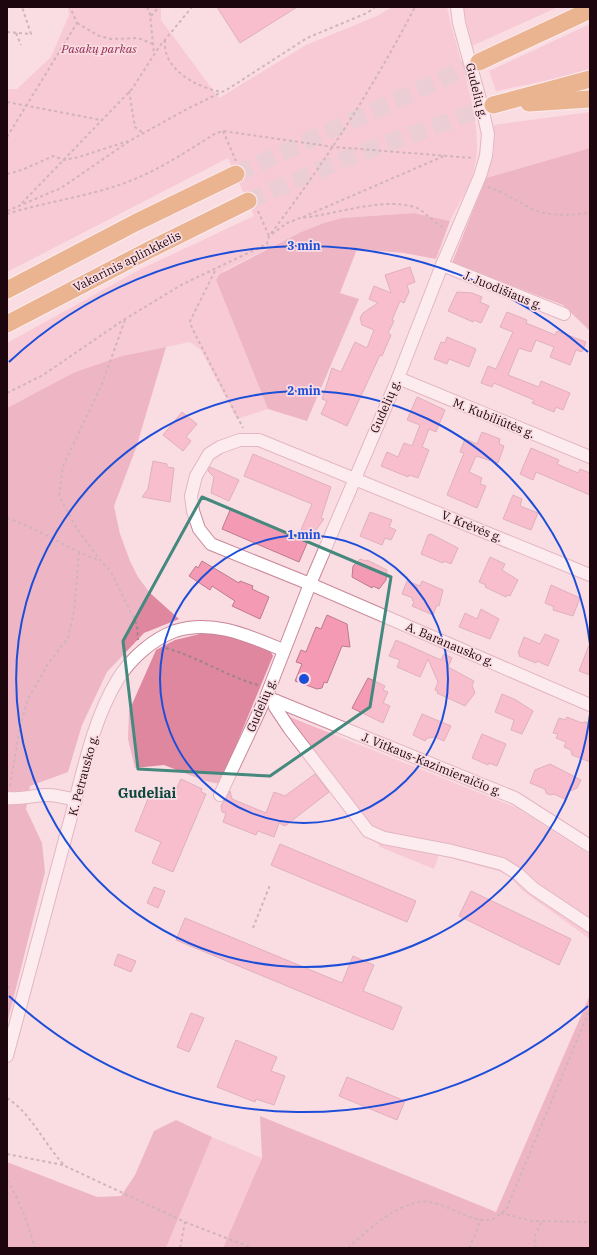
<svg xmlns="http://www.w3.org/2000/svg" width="597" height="1255" viewBox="0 0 597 1255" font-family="'IBM Plex Serif',serif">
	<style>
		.green { fill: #f5b4c5 }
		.forest { fill: #e087a0 }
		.building { fill: #f59ab4; stroke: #bd7b8d }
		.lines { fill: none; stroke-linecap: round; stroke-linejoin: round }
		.highway-tunnel { stroke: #d9bcc3; stroke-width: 17; stroke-dasharray: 17 8; stroke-linecap: butt }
		.minor-casing { stroke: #c98799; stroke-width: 14 }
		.highway-casing { stroke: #fff; stroke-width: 19 }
		.path { stroke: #9f848b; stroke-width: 2; stroke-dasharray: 3 3; stroke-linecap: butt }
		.minor { stroke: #fff; stroke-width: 12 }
		.highway { stroke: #d7842e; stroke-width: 17 }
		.marked { fill: none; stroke: #45897e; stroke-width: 3; stroke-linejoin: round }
		.ring { fill: none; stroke: #1d4ed8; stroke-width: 2 }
		.labels { text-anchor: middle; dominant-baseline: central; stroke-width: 3.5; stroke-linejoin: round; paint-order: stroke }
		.park-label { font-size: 12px; font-style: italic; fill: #932a51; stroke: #fadce3 }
		.street-label { font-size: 12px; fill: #1d060d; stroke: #fadce3 }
		.quarter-label { font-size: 14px; font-weight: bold; fill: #0a473f; stroke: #fadce3 }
		.centre { fill: #1d4ed8; stroke: #fadce3; stroke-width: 2 }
		.ring-label { font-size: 12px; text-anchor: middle; font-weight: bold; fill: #1d4ed8; stroke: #fadce3; stroke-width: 3.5; stroke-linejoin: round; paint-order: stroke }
	</style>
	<rect width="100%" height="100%" fill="#fadce3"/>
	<g class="green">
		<path d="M68,7h93v13l58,78 87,-53 71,-29 15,-9h55c9,44 38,116 28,158 -4,20 -16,38 -25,56l-36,-8 -72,5 -43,15 -74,37 -9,10 52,129 -31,10 -36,-69 -11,-8 -68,14 -47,16 -68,36v-65l134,-74 113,-53 -26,-58 -221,114v-183h10l34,-32 18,-42z"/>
		<polygon points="463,7 558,7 472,46"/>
		<polygon points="590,24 590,72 496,91 489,71"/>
		<polygon points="590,112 590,148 486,178 494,152 494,125"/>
		<polygon points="285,715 515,807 590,855 590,939 523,891 506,873 439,855 434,869 380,847 369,826"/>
		<polygon points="212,1137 262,1158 223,1248 166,1248"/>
	</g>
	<g class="forest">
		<polygon points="590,148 590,331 563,305 452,263 486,178"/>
		<polygon points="414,213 450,221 436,259 404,253 357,249 340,293 359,299 307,421 268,409 216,280 220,274 299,233 324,223 342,218"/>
		<polygon points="166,347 136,448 114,506 120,534 130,561 138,577 150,593 179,619 144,633 107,672 82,725 68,772 30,786 26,809 42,843 45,872 7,1024 7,408 75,372 122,356"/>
		<polygon points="204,633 229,636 270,650 273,656 220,784 205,781 164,765 135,768 128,739 129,711 156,650 175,640"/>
		<polygon points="590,995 590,1248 223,1248 262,1158 260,1116 496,1212"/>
		<polygon points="176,1120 212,1137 166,1248 7,1248 7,1162 97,1197 121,1196 135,1175 154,1131"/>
	</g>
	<g class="building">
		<polygon points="217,7 297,7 240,43"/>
		<polygon points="410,267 415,282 407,285 409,292 404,303 400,301 392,320 394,321 388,333 391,335 382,356 380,355 347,426 321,414 327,401 322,399 332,368 341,372 355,342 367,348 374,330 362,325 360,318 363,313 378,303 369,299 374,286 391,293 385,275"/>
		<polygon points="457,292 472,293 482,297 480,302 489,306 481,323 474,320 473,322 448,311"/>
		<polygon points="507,312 527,320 526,323 555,335 557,331 586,342 582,352 576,350 570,365 550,357 554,347 536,340 531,352 519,348 508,375 539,387 541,381 570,393 563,410 556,407 554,412 532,403 534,400 494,383 492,387 481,383 488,366 496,369 513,332 500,327"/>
		<polygon points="447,337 476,349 469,367 449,359 447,364 434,359 441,342 445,343"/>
		<polygon points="417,397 445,410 436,432 429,429 422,447 429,450 418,478 409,475 408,477 381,466 387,452 398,457 404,443 412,446 420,425 407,420"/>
		<polygon points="182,412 197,424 186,437 191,441 183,451 163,435"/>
		<polygon points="482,432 500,439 499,444 504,446 498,463 476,456 469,472 482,478 480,484 486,486 477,508 447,495 464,453 460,452 465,439 477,444"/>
		<polygon points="531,448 559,460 557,464 578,473 580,469 590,473 590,495 536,472 533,480 520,474"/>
		<polygon points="253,454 331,487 321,518 324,519 308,541 299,562 222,529 231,508 298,537 312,504 244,476"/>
		<polygon points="153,461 167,464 167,467 174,468 170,502 142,497 148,489"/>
		<polygon points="210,467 239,480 229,501 211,493 214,477 208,471"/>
		<polygon points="513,495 522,499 520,506 538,513 531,530 503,519"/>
		<polygon points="370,512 392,520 389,527 396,530 391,540 385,538 382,545 360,536"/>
		<polygon points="431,534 458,548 451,564 444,561 443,563 421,554 428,535"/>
		<polygon points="490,557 505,564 502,570 518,580 510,596 507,595 506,597 485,587 486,585 479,582"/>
		<polygon points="360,559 366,561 367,560 387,570 386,580 379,589 373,586 372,588 352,577 353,566"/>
		<polygon points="202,561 239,583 240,581 253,586 252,589 269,597 260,619 232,606 235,601 212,586 210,590 189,576 196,566 198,568"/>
		<polygon points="407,581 420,586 422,581 443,590 439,606 437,605 433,615 412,606 414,602 412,600 413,598 402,594"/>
		<polygon points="551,585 580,598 573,616 553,610 554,607 545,603"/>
		<polygon points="481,609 499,619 490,639 459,627 465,613 477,619"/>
		<polygon points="327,615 347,624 350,647 342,646 327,683 324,682 322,688 317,689 295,681 302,664 296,662 301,650 306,652 316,627 321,629"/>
		<polygon points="545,634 559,640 548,666 537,661 536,663 519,656 520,653 518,653 524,637 540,644"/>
		<polygon points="396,640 441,660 444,654 452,658 448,667 474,681 472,685 475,693 465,706 437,693 438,691 435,690 438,682 428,659 420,677 397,667 400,660 389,656"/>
		<polygon points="589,645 590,645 590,675 579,671"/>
		<polygon points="368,678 385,686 383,690 388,692 383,703 390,706 383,723 352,708"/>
		<polygon points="502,694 516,700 533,711 522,734 511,730 514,720 495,712"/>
		<polygon points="422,714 451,726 444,741 435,737 427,738 425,741 413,735"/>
		<polygon points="567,717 582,723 585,722 590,724 590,762 572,755 571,750 564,747 566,742 556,738 558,734 553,733 559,718 565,720"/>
		<polygon points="482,734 506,744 497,766 489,763 488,765 472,758"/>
		<polygon points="550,764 581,780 577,788 568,792 565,799 554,794 550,795 546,793 545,789 530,783 535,770"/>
		<polygon points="315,774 329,792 285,826 279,823 274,837 258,831 256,835 223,822 226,813 222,812 221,806 230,791 232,799 266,813 274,792 285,796"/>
		<polygon points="181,779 202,789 201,792 206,794 173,872 152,863 161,842 135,831 152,789 172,798"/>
		<polygon points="280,844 416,901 407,922 271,865"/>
		<polygon points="154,887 165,891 158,908 147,903"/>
		<polygon points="471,891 571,939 559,965 459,916"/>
		<polygon points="185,918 342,983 353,956 374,965 363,991 402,1007 393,1030 176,940"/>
		<polygon points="118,954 136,961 131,972 114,965"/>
		<polygon points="191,1013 204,1018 189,1052 177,1047"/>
		<polygon points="236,1040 277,1057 271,1071 285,1076 274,1105 256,1099 255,1102 217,1087"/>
		<polygon points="347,1077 405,1101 397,1120 339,1096"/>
	</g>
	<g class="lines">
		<g class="highway-tunnel">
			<polyline points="236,174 479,62"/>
			<polyline points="248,201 347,158 493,105"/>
		</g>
		<g class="minor-casing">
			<g id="minor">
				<polyline points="442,265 564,314"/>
				<polyline points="398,378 590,457"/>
				<polyline points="590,575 259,440 240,440 220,447 209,454 196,476 191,496 193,511 199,529 211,544 310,584 590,705"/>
				<polyline points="269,698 515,798 590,846"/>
				<polyline points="276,701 275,707 289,728 368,831 384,838 452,851 502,864 518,874 533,888 590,926"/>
				<polyline points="220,795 266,697 310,584 398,378 442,265 480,176 486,156 488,134 481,103 459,23 457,7"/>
				<path d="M7,798c13,1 24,-2 38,-3 10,-1 21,3 31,5"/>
				<path d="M7,1056c20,-76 41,-152 61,-228 14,-50 23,-105 50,-149 13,-21 35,-40 57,-48 38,-12 74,5 108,19"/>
			</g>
		</g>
		<g class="highway-casing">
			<g id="highway">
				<polyline points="479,62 590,10"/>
				<polyline points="529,103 590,99"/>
				<polyline points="493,105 590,79"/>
				<polyline points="7,290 135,223 236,174"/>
				<polyline points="7,324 147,251 248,201"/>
			</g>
		</g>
		<g class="path">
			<polyline points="147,7 150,14 154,54"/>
			<polyline points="151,16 159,7"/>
			<polyline points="77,23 99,36 111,39 138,38 153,44"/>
			<polyline points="7,32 31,34 22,7"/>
			<polyline points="16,33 21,45"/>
			<path d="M165,40c-3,30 32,47 56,52"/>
			<polyline points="129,91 135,127 143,133"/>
			<polyline points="7,102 101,120"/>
			<polyline points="223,131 236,161"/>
			<polyline points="7,137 77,23 70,7"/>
			<polyline points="7,174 22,170 53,156 64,160 79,157 128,141"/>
			<path d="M488,187c16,5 29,14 44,22 18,8 39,6 58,4"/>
			<polyline points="22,203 132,89 159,47 192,7"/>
			<polyline points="7,211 61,188 131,140 187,109 228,89 307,38 367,13 375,7"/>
			<polyline points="258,211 269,236"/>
			<path d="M7,214c38,-12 78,-17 115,-30 34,-12 64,-32 94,-51l7,-2 111,16 139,11"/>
			<polyline points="303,217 444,156"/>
			<path d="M272,234l15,-11 13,-5c35,-3 81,-21 114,-11 11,3 19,17 31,21"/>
			<polyline points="215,271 190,321 192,328 243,428"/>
			<polyline points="125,320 102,384 63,466 59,496 77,529 100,560 111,572 137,625 138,640"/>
			<path d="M7,393l36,-18 82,-56 58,-35 84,-40 2,-8c55,-72 104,-148 146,-229"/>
			<path d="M7,518c32,11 60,30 91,42"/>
			<path d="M166,648c32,9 60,28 92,37"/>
			<polyline points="10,786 20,727 28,699 48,664 68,638 74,611 79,553"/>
			<polyline points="253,928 270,885"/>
			<polyline points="7,988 13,986"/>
			<path d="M7,1098c25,16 37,46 58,68l120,56 67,26"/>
			<polyline points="7,1154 63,1165"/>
			<path d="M7,1180c13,21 21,44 28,68"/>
			<polyline points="501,1213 532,1221 590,1222"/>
			<polyline points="180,1248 185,1222"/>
			<path d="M348,1248c22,-19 42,-40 71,-46 24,-4 52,24 74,17 4,-2 9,-7 13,-9l84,-201"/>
			<polyline points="469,1248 477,1230 480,1219"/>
			<polyline points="536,1248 534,1238 542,1221"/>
		</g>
		<use href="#minor" class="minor"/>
		<use href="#highway" class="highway"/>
	</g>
	<path d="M0 0H597V1255H0ZM202,497l189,80 -21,130 -100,69 -132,-7 -15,-128z" fill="#fadce3" fill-opacity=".55" fill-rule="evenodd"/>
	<path class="marked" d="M202,497l189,80 -21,130 -100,69 -132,-7 -15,-128z"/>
	<g class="ring">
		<circle cx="304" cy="679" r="144"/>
		<path d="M590 714A288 288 0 1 1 590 644"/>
		<path d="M588 1006A433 433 0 0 1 9 996M9 362A433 433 0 0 1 588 352"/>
	</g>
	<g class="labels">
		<g class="park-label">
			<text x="99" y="48">Pasakų parkas</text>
		</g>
		<g class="street-label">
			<text transform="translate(477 91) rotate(76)">Gudelių g.</text>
			<text transform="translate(127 261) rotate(-27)">Vakarinis aplinkkelis</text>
			<text transform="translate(503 290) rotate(22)">J. Juodišiaus g.</text>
			<text transform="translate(385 406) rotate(-66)">Gudelių g.</text>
			<text transform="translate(494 418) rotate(22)">M. Kubiliūtės g.</text>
			<text transform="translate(472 526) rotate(22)">V. Krėvės g.</text>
			<text transform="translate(450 644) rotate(23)">A. Baranausko g.</text>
			<text transform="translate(261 705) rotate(-67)">Gudelių g.</text>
			<text transform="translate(432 764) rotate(22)">J. Vitkaus-Kazimieraičio g.</text>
			<text transform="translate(83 775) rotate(-75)">K. Petrausko g.</text>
		</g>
		<g class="quarter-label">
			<text x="147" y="793">Gudeliai</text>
		</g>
	</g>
	<circle cx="304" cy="679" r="6" class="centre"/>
	<g class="ring-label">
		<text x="304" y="250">3 min</text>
		<text x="304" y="395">2 min</text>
		<text x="304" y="539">1 min</text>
	</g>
	<rect width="597" height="1255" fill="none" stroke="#1d060d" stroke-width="16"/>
</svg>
